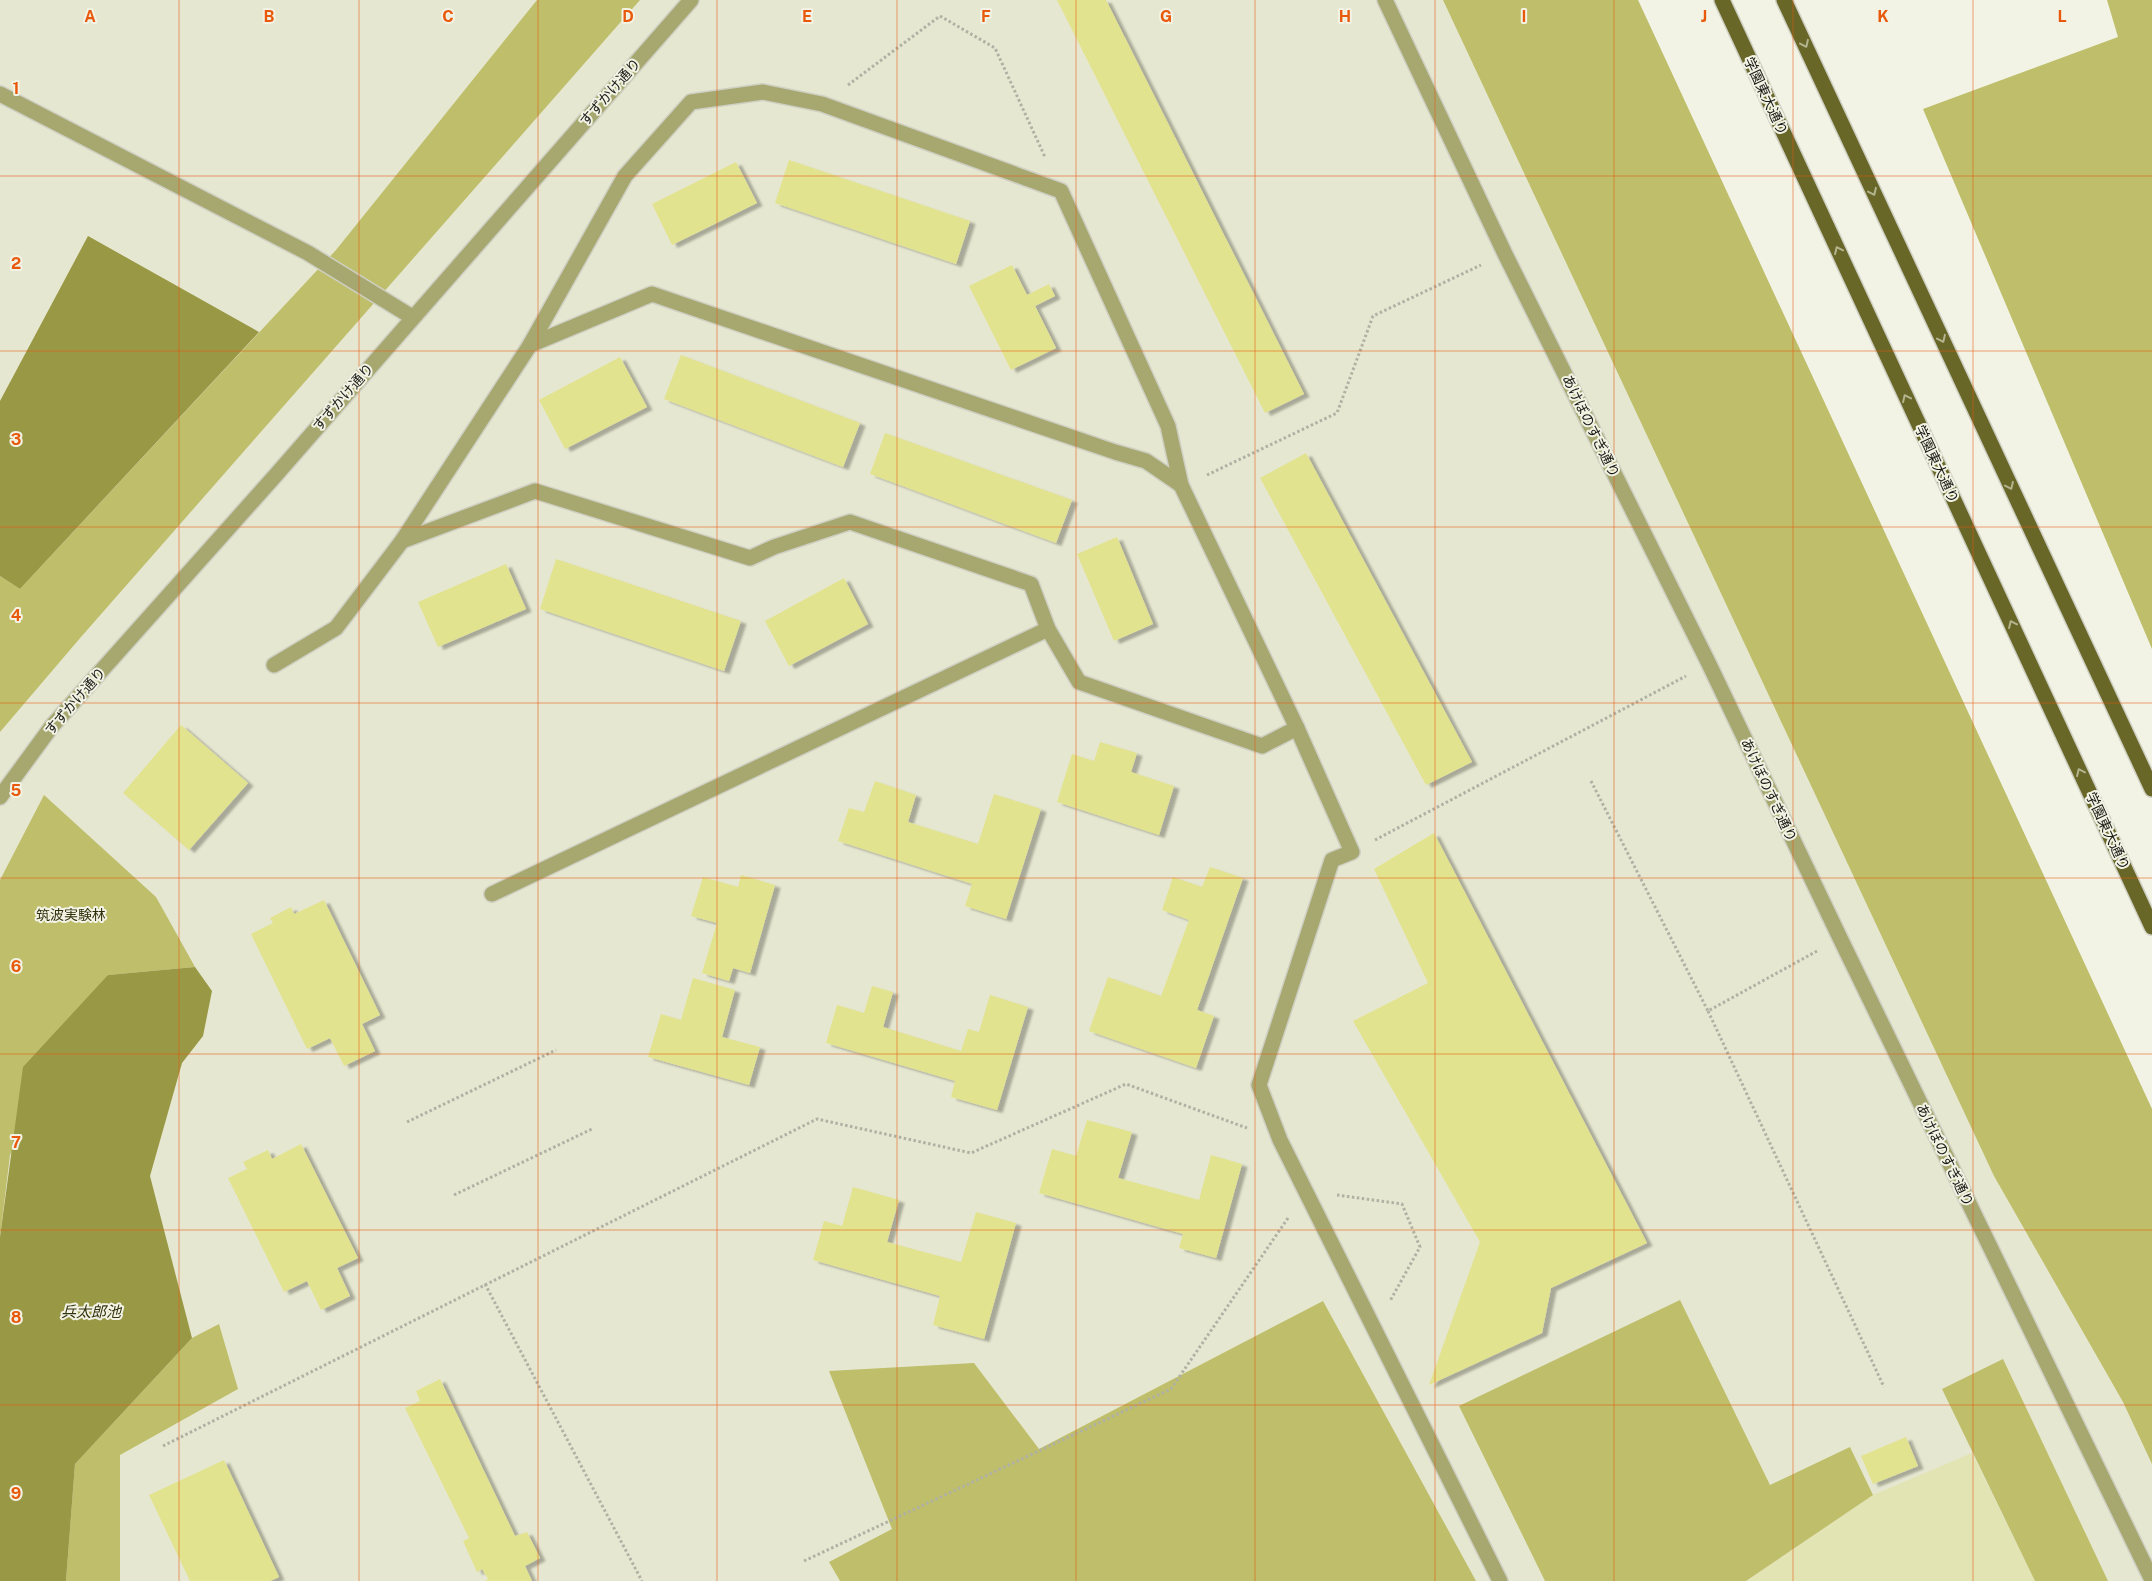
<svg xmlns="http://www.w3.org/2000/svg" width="2152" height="1581" viewBox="0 0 2152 1581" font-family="'Public Sans','Noto Sans JP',sans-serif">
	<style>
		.built { fill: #e6e7d0 }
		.green { fill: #e3e4b3 }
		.forest { fill: #bebe6b }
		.water { fill: #999845 }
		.building { fill: #e2e38f; filter: url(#shadow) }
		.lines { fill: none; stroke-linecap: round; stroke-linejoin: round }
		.minor-casing { stroke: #cfd0c3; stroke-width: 18 }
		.major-casing { stroke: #cfd0c3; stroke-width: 18 }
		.path { stroke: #b0b1a5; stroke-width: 3; stroke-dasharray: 2.5 2.5; stroke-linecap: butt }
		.minor { stroke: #a7a870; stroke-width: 15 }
		.major { stroke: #686728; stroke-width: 15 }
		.oneway { stroke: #b4b48f }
		.grid { fill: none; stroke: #e8590c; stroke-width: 1; stroke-opacity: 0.55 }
		.labels { text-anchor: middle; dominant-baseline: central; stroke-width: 4; stroke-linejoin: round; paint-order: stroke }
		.street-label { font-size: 14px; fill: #191914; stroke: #f2f3e4 }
		.park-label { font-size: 14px; fill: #2f2f0a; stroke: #f2f3e4 }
		.water-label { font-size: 15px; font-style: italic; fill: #34330f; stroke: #f2f3e4 }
		.grid-label { font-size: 16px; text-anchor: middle; font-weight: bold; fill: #e8590c; stroke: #f2f3e4; stroke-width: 4; stroke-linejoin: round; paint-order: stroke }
	</style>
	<defs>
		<filter id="shadow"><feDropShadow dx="5.5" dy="3" stdDeviation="1" flood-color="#0004"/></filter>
	</defs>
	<rect width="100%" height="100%" fill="#f2f3e4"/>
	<polygon class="built" points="0,0 1638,0 2152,1109 2152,1581 0,1581"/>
	<polygon class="green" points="1972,1453 2035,1581 1746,1581 1873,1495"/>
	<g class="forest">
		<polygon points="537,0 640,0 81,637 0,732 0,576 20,589 336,250"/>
		<polygon points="1443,0 1638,0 2152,1109 2152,1464 2123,1402 1994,1176"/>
		<polygon points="2107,0 2152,0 2152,649 1923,109 2118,37"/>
		<polygon points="44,795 156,897 195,967 108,975 10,1155 0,1237 0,880"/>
		<polygon points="1680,1300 1770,1485 1850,1447 1873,1495 1746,1581 1545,1581 1459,1406"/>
		<polygon points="1323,1301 1476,1581 840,1581 829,1562 892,1529 829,1371 974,1363 1039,1449"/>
		<polygon points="219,1324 238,1389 120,1455 120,1581 66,1581 75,1464 192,1338"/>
		<polygon points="2003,1359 2108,1581 2035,1581 1942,1389"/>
	</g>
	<g class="water">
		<polygon points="88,236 259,332 20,589 0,576 0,401"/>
		<polygon points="195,967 212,991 203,1036 182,1063 150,1176 192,1338 75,1464 66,1581 0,1581 0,1237 23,1067 108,975"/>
	</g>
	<g class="building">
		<polygon points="1057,0 1106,0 1304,394 1265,413"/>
		<polygon points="789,160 970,221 956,264 775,203"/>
		<polygon points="736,162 757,203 672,245 652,204"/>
		<polygon points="1012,265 1027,295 1049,284 1055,296 1035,306 1056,348 1011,370 969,286"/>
		<polygon points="681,355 860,423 843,467 664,399"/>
		<polygon points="620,357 647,407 565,449 539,400"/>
		<polygon points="885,433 1072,500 1056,543 870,474"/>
		<polygon points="1306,453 1472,762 1426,785 1260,478"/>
		<polygon points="1117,537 1153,624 1114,641 1077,554"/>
		<polygon points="556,559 741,621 724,671 540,609"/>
		<polygon points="506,564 526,609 438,647 418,602"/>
		<polygon points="844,578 868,624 789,666 765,621"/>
		<polygon points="181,725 248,783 189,850 123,793"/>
		<polygon points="1100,742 1137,753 1131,772 1174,786 1159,835 1057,802 1072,754 1094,761"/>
		<polygon points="875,781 916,795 908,822 978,844 994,794 1041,809 1006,919 965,906 972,884 838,841 849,808 864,812"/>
		<polygon points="1434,833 1647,1243 1551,1288 1542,1333 1429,1385 1480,1242 1353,1021 1428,983 1374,869"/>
		<polygon points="1210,867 1243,878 1197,1010 1214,1016 1196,1068 1089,1031 1108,977 1161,996 1189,920 1162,910 1173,877 1202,887"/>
		<polygon points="741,875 775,885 750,973 733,968 729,981 702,973 717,923 691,916 703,877 738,887"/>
		<polygon points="324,900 380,1015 362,1024 375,1051 344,1066 330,1038 307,1049 251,934 273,923 270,918 291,907 294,914"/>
		<polygon points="693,978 735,990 722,1037 760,1047 749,1085 648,1057 661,1014 681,1020"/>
		<polygon points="872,986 893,992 883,1027 961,1051 968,1029 979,1032 990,995 1028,1007 997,1110 951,1097 955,1081 826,1043 837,1005 864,1013"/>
		<polygon points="1087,1120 1132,1132 1118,1178 1199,1200 1211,1155 1242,1164 1216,1258 1179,1248 1183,1234 1039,1193 1052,1149 1076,1156"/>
		<polygon points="301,1144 358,1258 337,1268 350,1296 321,1310 307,1281 284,1292 228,1178 247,1169 243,1162 268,1150 272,1159"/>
		<polygon points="853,1187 899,1200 887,1242 961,1262 976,1212 1016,1223 984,1339 933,1325 940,1296 813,1260 824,1221 842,1226"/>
		<polygon points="440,1379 515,1536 527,1532 540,1558 525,1566 532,1581 485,1581 488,1579 482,1569 477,1572 463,1541 469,1538 405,1408 420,1401 416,1391"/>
		<polygon points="1906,1437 1918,1466 1873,1484 1861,1456"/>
		<polygon points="224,1460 279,1577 270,1581 190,1581 149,1495"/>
	</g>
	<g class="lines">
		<g class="minor-casing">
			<g id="minor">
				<polyline points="1385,0 1505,254 1709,664 1840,938 2152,1580"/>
				<polyline points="0,94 308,253 412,317"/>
				<polyline points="530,345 652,294 1115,452 1146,461 1181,485"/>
				<polyline points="402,541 535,491 750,558 774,547 850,522 1031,584 1048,629 1079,682 1262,746 1297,728"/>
				<polyline points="274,665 336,628 402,541 530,345 625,176 691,102 763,92 822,104 1061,191 1168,426 1181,485 1297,728 1352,852 1332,860 1259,1085 1280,1140 1500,1581"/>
				<polyline points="0,797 52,726 275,476 691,0"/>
				<polyline points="492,894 1048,629"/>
			</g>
		</g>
		<g class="major-casing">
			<g id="major">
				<polyline points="1722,0 2152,927"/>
				<polyline points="1784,0 2152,789"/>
			</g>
		</g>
		<g class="path">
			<polyline points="848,85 940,16 995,48 1045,157"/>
			<polyline points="1207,475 1337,413 1373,316 1481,265"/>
			<polyline points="1591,781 1708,1011 1817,951"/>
			<polyline points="1375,840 1686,676"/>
			<polyline points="1708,1011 1884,1387"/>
			<polyline points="407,1122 556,1050"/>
			<polyline points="454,1195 592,1129"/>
			<polyline points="1337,1195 1402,1204 1420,1247 1390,1301"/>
			<polyline points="485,1284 642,1581"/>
			<polyline points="163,1446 817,1119 971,1153 1126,1084 1247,1128"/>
			<polyline points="804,1561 1171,1389 1288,1218"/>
		</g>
		<use href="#minor" class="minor"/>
		<use href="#major" class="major"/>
	</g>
	<defs><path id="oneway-chevron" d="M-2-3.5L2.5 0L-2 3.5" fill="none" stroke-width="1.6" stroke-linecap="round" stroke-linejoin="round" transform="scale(1.25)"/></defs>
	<g class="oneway">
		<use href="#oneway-chevron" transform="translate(1805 44) rotate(65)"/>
		<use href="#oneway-chevron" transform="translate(1873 192) rotate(65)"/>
		<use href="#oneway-chevron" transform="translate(1838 250) rotate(-115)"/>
		<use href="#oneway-chevron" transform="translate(1942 339) rotate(65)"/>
		<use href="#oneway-chevron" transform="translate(1906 398) rotate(-115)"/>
		<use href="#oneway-chevron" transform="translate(2010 486) rotate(65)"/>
		<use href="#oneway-chevron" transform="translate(2012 624) rotate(-115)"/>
		<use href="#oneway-chevron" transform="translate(2080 772) rotate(-115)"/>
	</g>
	<path class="grid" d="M179,0v1581M359,0v1581M538,0v1581M717,0v1581M897,0v1581M1076,0v1581M1255,0v1581M1435,0v1581M1614,0v1581M1793,0v1581M1973,0v1581M0,176h2152M0,351h2152M0,527h2152M0,703h2152M0,878h2152M0,1054h2152M0,1230h2152M0,1405h2152"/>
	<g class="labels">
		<g class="street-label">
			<text transform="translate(610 92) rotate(-49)">すずかけ通り</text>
			<text transform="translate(1766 96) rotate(65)">学園東大通り</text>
			<text transform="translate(343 397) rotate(-49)">すずかけ通り</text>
			<text transform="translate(1591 426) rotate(64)">あけぼのすぎ通り</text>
			<text transform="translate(1937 464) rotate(65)">学園東大通り</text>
			<text transform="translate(75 701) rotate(-49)">すずかけ通り</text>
			<text transform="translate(1769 790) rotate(65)">あけぼのすぎ通り</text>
			<text transform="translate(2108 831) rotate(65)">学園東大通り</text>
			<text transform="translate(1945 1155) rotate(64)">あけぼのすぎ通り</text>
		</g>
		<g class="park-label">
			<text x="71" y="915">筑波実験林</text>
		</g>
		<g class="water-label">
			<text x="91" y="1311">兵太郎池</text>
		</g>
	</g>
	<g class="grid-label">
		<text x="90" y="22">A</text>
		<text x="269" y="22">B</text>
		<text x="448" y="22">C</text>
		<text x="628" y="22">D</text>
		<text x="807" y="22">E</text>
		<text x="986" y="22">F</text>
		<text x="1166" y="22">G</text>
		<text x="1345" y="22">H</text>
		<text x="1524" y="22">I</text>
		<text x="1704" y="22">J</text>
		<text x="1883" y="22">K</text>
		<text x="2062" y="22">L</text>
		<text x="16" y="94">1</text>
		<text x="16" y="269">2</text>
		<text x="16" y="445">3</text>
		<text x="16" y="621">4</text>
		<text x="16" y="796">5</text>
		<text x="16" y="972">6</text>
		<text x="16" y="1148">7</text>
		<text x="16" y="1323">8</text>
		<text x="16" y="1499">9</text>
	</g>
</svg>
